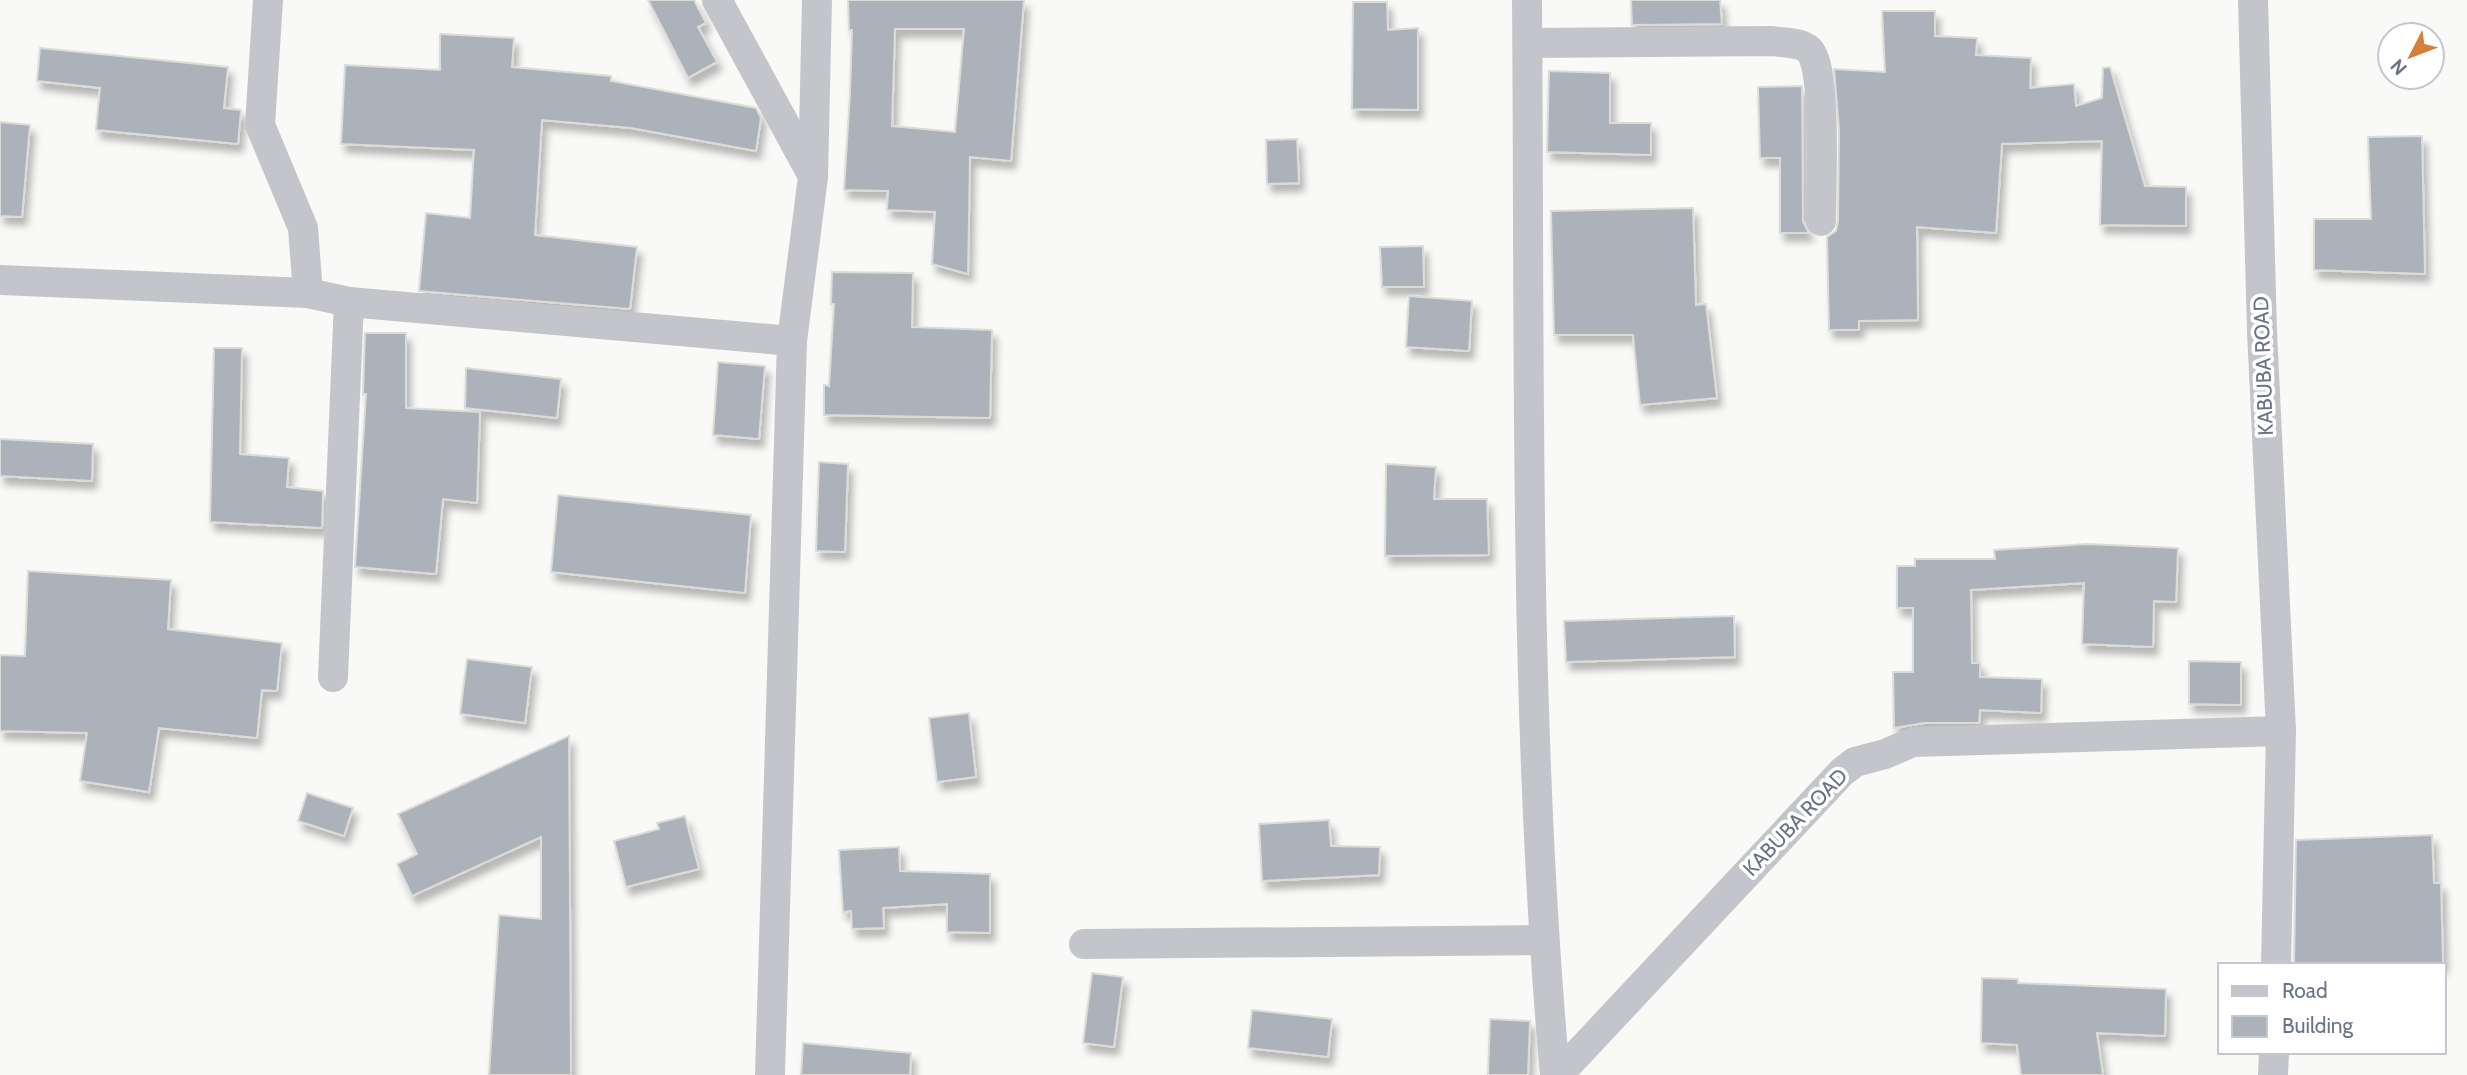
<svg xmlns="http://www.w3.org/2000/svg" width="2467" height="1075" viewBox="0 0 2467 1075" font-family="Cabin,sans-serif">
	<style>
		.building { fill: #adb1b9; stroke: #dbdbd9; stroke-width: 2; fill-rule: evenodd; filter: url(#shadow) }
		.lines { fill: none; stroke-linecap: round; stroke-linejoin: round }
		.street { stroke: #c3c5ca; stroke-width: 30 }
		.labels { text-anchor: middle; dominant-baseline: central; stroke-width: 7; stroke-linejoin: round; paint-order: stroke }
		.street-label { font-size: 21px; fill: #6b7486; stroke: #fff }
	</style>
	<defs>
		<filter id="shadow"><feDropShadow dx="4.5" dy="8" stdDeviation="3.5" flood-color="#0004"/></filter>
	</defs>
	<rect width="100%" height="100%" fill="#f9f9f7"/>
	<g class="building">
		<polygon points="648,0 694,0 706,23 698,27 717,62 688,78"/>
		<path d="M848,0h176l-13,161 -41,-4 -2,117 -36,-10 3,-52 -48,-2 1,-19 -44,-1 6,-96 2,-64h-3zM895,29h69l-9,103 -63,-6z"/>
		<polygon points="1631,0 1720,0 1722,24 1632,25"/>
		<polygon points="1353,2 1387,2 1388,30 1418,28 1418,110 1352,109"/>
		<polygon points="1882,11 1935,11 1935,36 1977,38 1976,55 2031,58 2030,88 2074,84 2076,106 2102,98 2103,68 2110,67 2145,186 2186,187 2186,226 2100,225 2102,141 2002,144 1996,233 1917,227 1918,320 1859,321 1859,330 1829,330 1827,237 1836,231 1838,221 1839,130 1834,69 1885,72"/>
		<polygon points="440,34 514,38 512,67 611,76 611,81 756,108 761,118 756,151 631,128 542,120 535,235 637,247 630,309 419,291 426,213 470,218 474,150 341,144 345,65 440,70"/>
		<polygon points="40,48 228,67 224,108 241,110 238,144 96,130 100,88 37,81"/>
		<polygon points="1549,71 1610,73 1610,123 1651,123 1651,155 1547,152"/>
		<polygon points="1802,86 1803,221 1809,233 1780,233 1780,158 1760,158 1758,87"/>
		<polygon points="0,122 30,125 22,217 0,216"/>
		<polygon points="2422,136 2425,274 2314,270 2314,219 2371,219 2368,137"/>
		<polygon points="1297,139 1299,183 1267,184 1266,140"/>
		<polygon points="1693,208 1696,305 1706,304 1717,398 1640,405 1633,335 1554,335 1551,211"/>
		<polygon points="1423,246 1424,287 1382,287 1380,247"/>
		<polygon points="832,272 913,273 912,327 992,330 990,418 824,415 824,385 829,386 834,304 831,304"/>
		<polygon points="1409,296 1472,301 1469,351 1406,347"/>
		<polygon points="365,333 406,333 406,408 480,412 477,503 443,499 436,574 355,567 366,394 363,394"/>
		<polygon points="214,348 242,348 240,454 289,458 287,487 323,491 322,528 210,522"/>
		<polygon points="718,362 765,366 759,439 713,435"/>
		<polygon points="466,368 561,379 557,418 465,408"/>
		<polygon points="0,439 93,444 92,481 0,476"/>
		<polygon points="819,462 848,464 845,552 816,551"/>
		<polygon points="1386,464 1436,467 1434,499 1487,499 1489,555 1385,556"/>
		<polygon points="558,495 751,515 745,593 551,572"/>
		<polygon points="2087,544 2178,548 2176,602 2154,601 2153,647 2082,644 2084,583 1971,590 1972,663 1980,663 1980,677 2042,679 2041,713 1980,710 1979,723 1924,723 1894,728 1893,672 1913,672 1913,608 1897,608 1897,566 1915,566 1915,559 1995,559 1994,550"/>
		<polygon points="28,571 171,580 168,629 282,643 277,691 262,690 257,738 159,728 149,792 80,781 87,733 0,731 0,655 25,656"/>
		<polygon points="1734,616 1735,657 1566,662 1564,621"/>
		<polygon points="467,659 532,667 525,723 460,714"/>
		<polygon points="2189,661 2241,662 2241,705 2189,704"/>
		<polygon points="969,713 976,777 937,782 929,718"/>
		<polygon points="569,736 571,1075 489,1075 499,915 541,919 541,837 412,896 397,864 417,854 398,814"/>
		<polygon points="307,793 353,808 344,836 298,821"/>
		<polygon points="685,816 699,869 626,887 614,841 659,829 657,823"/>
		<polygon points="1329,820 1331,846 1380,847 1379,875 1262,881 1259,824"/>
		<polygon points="2432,835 2434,883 2441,883 2443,965 2294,965 2296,840"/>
		<polygon points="899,847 900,871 990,874 990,933 947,932 947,904 883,908 884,928 852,929 851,911 843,912 839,850"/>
		<polygon points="1092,973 1123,977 1114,1047 1083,1043"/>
		<polygon points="1982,978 2018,979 2018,983 2166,989 2165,1036 2097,1033 2103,1075 2021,1075 2017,1045 1981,1043"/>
		<polygon points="1252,1010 1332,1019 1328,1057 1248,1048"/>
		<polygon points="1490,1019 1530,1021 1528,1075 1488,1075"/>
		<polygon points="803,1043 911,1053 910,1075 801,1075"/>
	</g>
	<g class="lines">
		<g class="street">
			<polyline points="268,0 260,125 303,228 308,293"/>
			<polyline points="717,0 813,176"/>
			<path d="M1527,0c3,358 -4,718 28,1075"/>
			<polyline points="2253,0 2262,331 2281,731 2276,965"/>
			<path d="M1528,43l244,-2c12,2 28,1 37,9 18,15 12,142 12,171"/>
			<polyline points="0,280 308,293 349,302 792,341"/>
			<polyline points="333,677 349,302"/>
			<polyline points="1084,944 1543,940"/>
			<polyline points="770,1075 792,341 813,177 817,0"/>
			<polyline points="1558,1075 1842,772 1855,762 1885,754 1913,742 2281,731"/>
			<polyline points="2273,1075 2274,1052"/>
		</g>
	</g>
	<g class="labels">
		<g class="street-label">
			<text transform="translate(2263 366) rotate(-92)">KABUBA ROAD</text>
			<text transform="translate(1795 822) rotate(-46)">KABUBA ROAD</text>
		</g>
	</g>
	<rect x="2218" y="963" width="228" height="91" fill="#ffffff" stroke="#c4c7cf" stroke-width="2"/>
	<rect x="2232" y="986" width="35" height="10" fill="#c3c5ca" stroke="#c4c7cf" stroke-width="2"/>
	<text x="2282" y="998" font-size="21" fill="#6b7486">Road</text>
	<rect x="2232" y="1016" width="35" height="21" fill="#adb1b9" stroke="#c4c7cf" stroke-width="2"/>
	<text x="2282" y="1033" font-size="21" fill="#6b7486">Building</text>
	<g transform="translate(2411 56) rotate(228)"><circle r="33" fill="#ffffff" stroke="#c4c7cf" stroke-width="2"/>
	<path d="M0-5L12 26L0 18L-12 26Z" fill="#d67f3b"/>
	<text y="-10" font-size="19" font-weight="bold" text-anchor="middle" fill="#6b7486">N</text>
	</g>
</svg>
